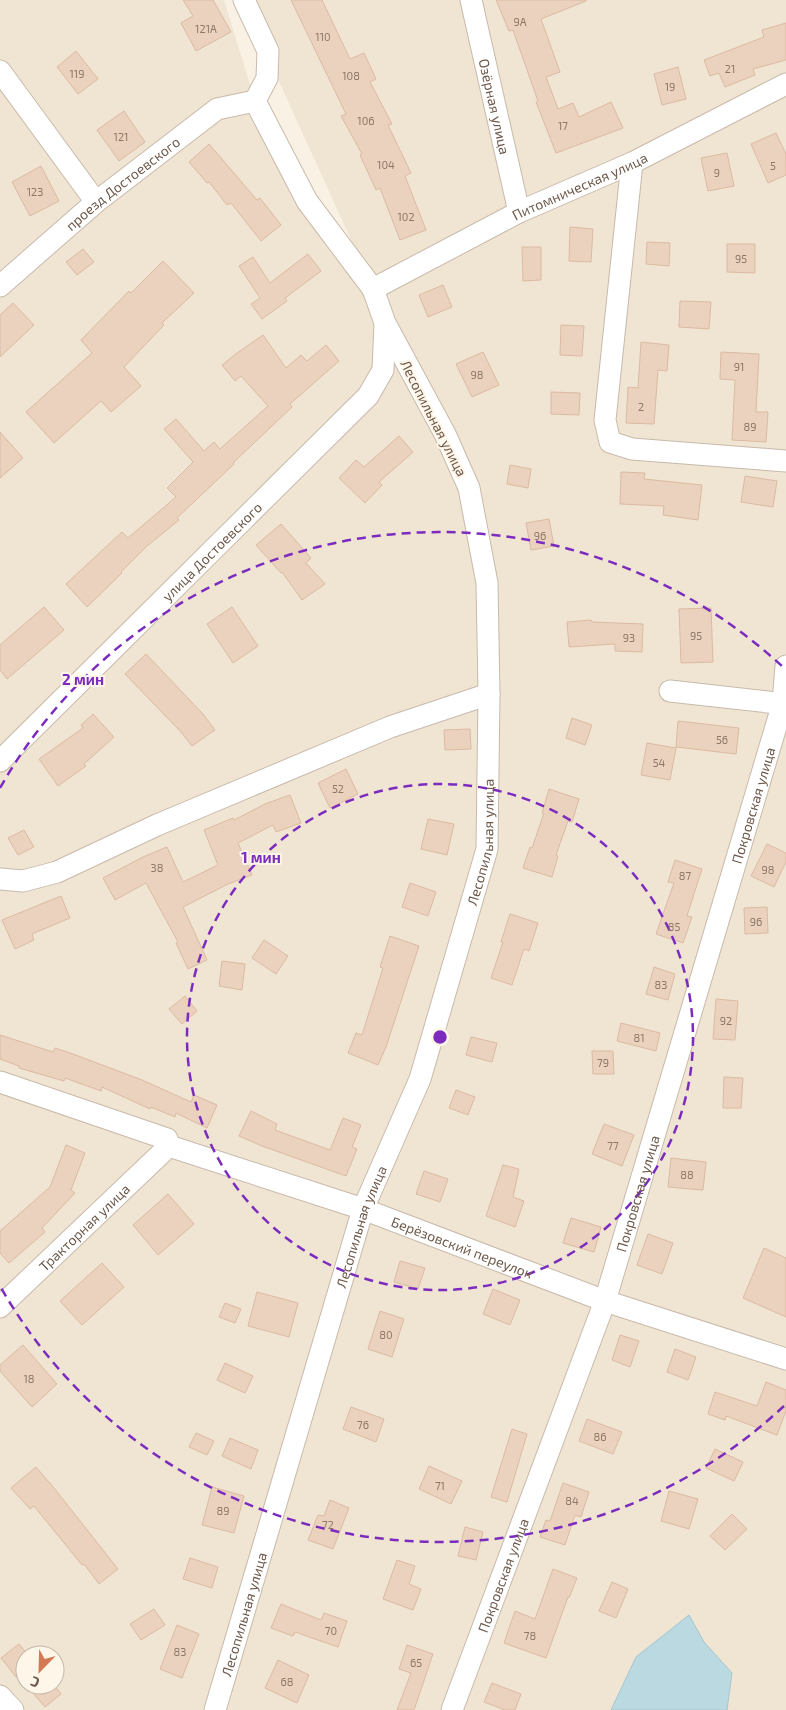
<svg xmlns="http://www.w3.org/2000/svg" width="786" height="1710" viewBox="0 0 786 1710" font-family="'Exo 2',sans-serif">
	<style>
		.residential { fill: #f0e4d3; fill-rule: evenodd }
		.water { fill: #bbd9e0; stroke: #a2c7d1 }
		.building { fill: #ebd2be; stroke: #dcbaa1 }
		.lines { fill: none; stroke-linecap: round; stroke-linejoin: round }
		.minor-casing { stroke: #c8baab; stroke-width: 23 }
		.minor { stroke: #fff; stroke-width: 21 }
		.ring { fill: none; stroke: #7b2cbf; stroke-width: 2.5; stroke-dasharray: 9 6 }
		.labels { text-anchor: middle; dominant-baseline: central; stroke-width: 4; stroke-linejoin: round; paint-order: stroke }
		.number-label { font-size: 11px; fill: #8d7868 }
		.street-label { font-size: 14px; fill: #6e5a4c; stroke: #fdf6e9 }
		.centre { fill: #7b2cbf; stroke: #fdf6e9; stroke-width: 2.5 }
		.ring-label { font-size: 15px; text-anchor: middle; font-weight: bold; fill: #7b2cbf; stroke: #fdf6e9; stroke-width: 4; stroke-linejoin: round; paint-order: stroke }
	</style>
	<rect width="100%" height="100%" fill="#f9f2e4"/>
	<path class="residential" d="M0,0h224l31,101 117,185 -130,-286h544v1710h-773l-13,-14v-389l167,-168 -167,163zM25,1655h30v30h-30z"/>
	<polygon class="water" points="689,1615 704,1642 732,1673 727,1710 611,1710 636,1657"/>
	<g class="building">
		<polygon points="183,0 213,0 231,32 196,51 181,23 193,16"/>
		<polygon points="291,0 322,0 350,59 364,53 376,79 370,82 392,124 388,125 411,173 405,176 426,230 400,240 380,188 376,190 360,155 362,154 341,116 346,114"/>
		<polygon points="496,0 586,0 586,1 541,19 560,72 546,77 558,109 573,103 579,117 611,102 623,128 556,153 536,102 538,101 513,30 509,31"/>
		<polygon points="786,23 786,60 753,69 755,75 725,87 719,73 710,76 704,60 764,37 762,30"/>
		<polygon points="76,51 98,79 78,94 57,67"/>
		<polygon points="678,67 686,99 662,105 654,74"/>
		<polygon points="124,111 145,142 119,161 97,130"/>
		<polygon points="776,133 786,154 786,175 768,183 751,144"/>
		<polygon points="209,144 257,200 260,198 281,225 261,241 231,203 227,205 209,182 207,183 189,162"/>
		<polygon points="727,153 734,186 708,191 701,158"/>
		<polygon points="41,166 59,201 30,216 12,182"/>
		<polygon points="570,227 593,229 591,262 569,261"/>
		<polygon points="647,242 670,243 669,266 646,264"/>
		<polygon points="727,244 755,244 755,273 727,272"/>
		<polygon points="522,247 541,247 541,280 523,281"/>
		<polygon points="83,249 94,262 77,275 66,262"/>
		<polygon points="308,254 321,271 285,298 287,301 262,319 251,304 260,298 239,266 253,257 270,283"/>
		<polygon points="163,261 194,293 162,323 164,325 124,367 141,386 111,412 101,401 54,443 26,412 92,353 81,340 129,291 131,293"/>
		<polygon points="443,285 452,307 428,317 419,295"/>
		<polygon points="680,301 711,302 709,329 679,327"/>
		<polygon points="13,303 34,325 0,357 0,315"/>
		<polygon points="561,325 584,326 582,356 560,355"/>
		<polygon points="263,335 286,368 301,355 307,361 326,345 339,361 290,404 292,407 233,463 234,464 177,518 179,520 147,546 121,572 122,573 87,607 66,584 122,532 128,538 176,497 167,488 193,462 164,429 176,419 204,451 214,442 220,449 268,406 241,376 235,381 222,365 237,353"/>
		<polygon points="641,342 669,345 667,371 658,370 654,424 626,423 628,387 638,388"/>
		<polygon points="483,352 499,385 472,397 456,364"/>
		<polygon points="721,352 759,354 756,412 768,412 766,442 732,440 735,380 720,379"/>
		<polygon points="551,392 580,393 579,415 551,414"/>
		<polygon points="0,432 23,458 0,478"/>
		<polygon points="399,436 413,452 379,482 382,485 365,503 339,478 356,460 364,467"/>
		<polygon points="510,465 531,469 528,488 507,484"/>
		<polygon points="621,472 645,473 644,479 702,485 698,520 663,515 664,506 620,504"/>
		<polygon points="745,476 777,481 773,507 741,502"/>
		<polygon points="549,519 554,546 531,550 526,523"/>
		<polygon points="281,524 311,558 306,563 325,584 302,600 282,572 281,573 256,545"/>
		<polygon points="44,607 64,630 7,679 0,670 0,645"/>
		<polygon points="232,607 258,646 233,663 207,624"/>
		<polygon points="711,608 713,662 681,663 679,609"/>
		<polygon points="591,620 592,622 643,624 642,652 615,651 615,644 569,647 567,622"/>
		<polygon points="146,654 203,714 215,730 192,746 181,732 125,674"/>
		<polygon points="93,714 114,737 84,764 86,766 58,786 39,759 83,728 81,725"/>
		<polygon points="572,718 592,725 585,745 566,738"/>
		<polygon points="678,721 739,728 736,754 676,747"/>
		<polygon points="470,729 471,749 445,750 444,730"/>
		<polygon points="647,743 676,748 670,780 641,775"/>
		<polygon points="346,769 358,794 330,808 318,783"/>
		<polygon points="549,789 579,799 572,822 568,821 556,855 558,856 552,877 523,868 530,847 532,848 544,813 542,813"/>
		<polygon points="290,795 301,823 276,832 273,825 238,843 252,875 228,884 183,907 207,960 188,969 176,943 178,942 146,883 115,900 103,878 143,857 167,847 183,882 218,865 204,830 233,818 234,820 265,804"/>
		<polygon points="428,819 454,824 447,855 421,849"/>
		<polygon points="24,830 34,847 18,855 8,838"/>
		<polygon points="767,844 786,853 786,862 774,887 751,876"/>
		<polygon points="675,860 702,869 687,916 692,917 683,943 656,934 674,883 668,882"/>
		<polygon points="410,883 436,892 428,916 402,907"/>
		<polygon points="61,896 70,918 32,934 34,940 15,949 2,920"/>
		<polygon points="767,907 768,933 745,934 744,908"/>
		<polygon points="510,914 538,923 529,951 524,949 512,985 491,978 503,942 501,942"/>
		<polygon points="390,936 419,946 386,1047 378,1065 348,1053 356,1033 362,1035 383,968 380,967"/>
		<polygon points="264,940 288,956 276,974 252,958"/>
		<polygon points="222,961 245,964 242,990 219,986"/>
		<polygon points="654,967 675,974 668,1000 646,994"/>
		<polygon points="185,996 197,1011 182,1024 169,1009"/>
		<polygon points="716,999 738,1001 735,1040 713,1039"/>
		<polygon points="621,1023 660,1033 656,1051 617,1041"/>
		<polygon points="0,1035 53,1052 55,1048 73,1054 142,1080 191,1102 194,1095 217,1105 207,1128 176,1113 175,1117 151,1107 150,1109 102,1087 101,1091 65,1078 64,1081 19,1068 19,1066 0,1059"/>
		<polygon points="471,1037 497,1043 492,1062 466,1055"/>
		<polygon points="592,1051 613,1051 614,1074 593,1074"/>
		<polygon points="724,1077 743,1078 741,1108 723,1108"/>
		<polygon points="456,1090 475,1097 468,1115 449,1108"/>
		<polygon points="251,1111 277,1124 275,1130 330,1150 343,1118 361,1125 352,1147 357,1149 346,1176 262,1146 239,1136"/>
		<polygon points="604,1124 634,1135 622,1166 592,1154"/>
		<polygon points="66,1145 85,1153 71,1190 75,1193 42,1228 45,1232 9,1263 0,1253 0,1231 50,1187"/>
		<polygon points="671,1158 706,1162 703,1190 668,1187"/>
		<polygon points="503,1165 519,1169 513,1197 524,1201 515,1227 486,1216"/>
		<polygon points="424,1171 448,1179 440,1202 416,1194"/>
		<polygon points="168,1194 194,1224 158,1255 133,1225"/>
		<polygon points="571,1218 601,1227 594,1252 563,1243"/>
		<polygon points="648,1234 673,1243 662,1274 637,1265"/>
		<polygon points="764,1248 786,1258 786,1317 743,1298"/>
		<polygon points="400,1261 425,1268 418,1289 394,1282"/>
		<polygon points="102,1263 124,1287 82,1325 60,1301"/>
		<polygon points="493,1289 520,1300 510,1325 483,1314"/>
		<polygon points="257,1292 298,1303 289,1337 248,1326"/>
		<polygon points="225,1303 241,1309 235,1323 219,1317"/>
		<polygon points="380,1311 404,1319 392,1357 368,1349"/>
		<polygon points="620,1335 639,1341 630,1367 612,1360"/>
		<polygon points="23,1345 57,1384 32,1407 0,1371 0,1365"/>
		<polygon points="675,1349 696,1357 688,1380 667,1372"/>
		<polygon points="225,1363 253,1376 245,1393 217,1380"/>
		<polygon points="766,1382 786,1390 786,1411 777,1435 726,1416 725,1420 708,1414 715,1392 757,1406"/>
		<polygon points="351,1407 384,1419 376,1442 343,1429"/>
		<polygon points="587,1419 622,1432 613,1454 579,1441"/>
		<polygon points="512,1429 527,1434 507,1502 491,1497"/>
		<polygon points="196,1433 214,1441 207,1455 189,1447"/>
		<polygon points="230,1438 258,1450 251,1469 222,1456"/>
		<polygon points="715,1449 743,1462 734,1481 706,1468"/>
		<polygon points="429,1466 462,1481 451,1504 419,1489"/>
		<polygon points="36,1467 54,1488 118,1569 99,1584 84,1564 82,1565 34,1506 30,1509 11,1488"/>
		<polygon points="563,1483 589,1492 581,1517 575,1515 565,1545 540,1537 546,1520 550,1521"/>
		<polygon points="212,1487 244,1496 234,1533 202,1525"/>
		<polygon points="669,1491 698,1499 689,1529 661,1521"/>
		<polygon points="330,1500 349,1508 333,1549 308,1540 318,1515 324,1516"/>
		<polygon points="732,1514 747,1529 725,1550 710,1536"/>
		<polygon points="465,1527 483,1532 476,1560 458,1556"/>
		<polygon points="190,1558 218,1567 212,1588 183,1579"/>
		<polygon points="397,1560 415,1566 409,1584 421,1589 413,1610 383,1599"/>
		<polygon points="553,1569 577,1578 569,1598 568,1597 546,1658 504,1643 515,1611 535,1619"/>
		<polygon points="612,1582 628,1589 616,1618 599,1611"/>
		<polygon points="281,1604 321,1620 324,1613 347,1621 338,1647 295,1632 293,1636 271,1628"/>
		<polygon points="154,1609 165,1625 141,1640 130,1624"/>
		<polygon points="177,1625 199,1634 182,1678 160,1669"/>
		<polygon points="19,1644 28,1655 25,1655 25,1683 18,1676 16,1677 1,1658"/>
		<polygon points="407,1645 433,1654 414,1710 397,1710 411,1673 399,1669"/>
		<polygon points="278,1660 309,1675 297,1703 265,1688"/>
		<polygon points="492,1683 521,1694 515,1710 505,1710 484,1702"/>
		<polygon points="26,1685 54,1685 61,1694 45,1707"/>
	</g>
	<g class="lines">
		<g class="minor-casing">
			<g id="minor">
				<path id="s1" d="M471,0l48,212"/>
				<polyline points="0,71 96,202"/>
				<polyline points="632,163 605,420 610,442 632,449 786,461"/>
				<path id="s2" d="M0,286l96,-84 121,-93 38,-8"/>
				<path id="s3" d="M373,289l146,-77 113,-49 154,-79"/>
				<polyline points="670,691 786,704"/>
				<path id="s4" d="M0,761l368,-365 15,-26 2,-46"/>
				<polyline points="0,879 23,881 57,872 157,825 390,727 489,694"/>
				<path id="s5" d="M0,1082l167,57 2,7 194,63 242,92 181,58"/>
				<path id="s6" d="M0,1307l169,-161"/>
				<polyline points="0,1696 13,1710"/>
				<path id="s7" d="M215,1710l148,-501 57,-130 67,-230 2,-155 -2,-111 -18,-95 -24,-54 -60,-111 -12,-34 -66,-88 -52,-100 12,-23 1,-27 -24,-51"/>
				<path id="s8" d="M452,1710l153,-409 178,-598 3,-37"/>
			</g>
		</g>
		<use href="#minor" class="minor"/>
	</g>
	<g class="ring">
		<circle cx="440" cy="1037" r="253"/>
		<path d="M784 1406A505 505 0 0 1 0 1286M0 788A505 505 0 0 1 784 668"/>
	</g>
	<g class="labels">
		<g class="number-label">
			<text x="520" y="21">9А</text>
			<text x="206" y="28">121А</text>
			<text x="323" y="36">110</text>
			<text x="730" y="68">21</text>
			<text x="77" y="73">119</text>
			<text x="351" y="75">108</text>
			<text x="670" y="86">19</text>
			<text x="366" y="120">106</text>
			<text x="563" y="125">17</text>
			<text x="121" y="136">121</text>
			<text x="386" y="164">104</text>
			<text x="773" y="165">5</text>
			<text x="717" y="172">9</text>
			<text x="35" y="191">123</text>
			<text x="406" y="216">102</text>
			<text x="741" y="258">95</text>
			<text x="739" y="366">91</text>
			<text x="477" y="374">98</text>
			<text x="641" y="406">2</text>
			<text x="750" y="426">89</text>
			<text x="540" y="535">96</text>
			<text x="696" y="635">95</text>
			<text x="629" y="637">93</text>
			<text x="722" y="739">56</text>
			<text x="659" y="762">54</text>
			<text x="338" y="788">52</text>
			<text x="157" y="867">38</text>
			<text x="768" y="869">98</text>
			<text x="685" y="875">87</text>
			<text x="756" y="921">96</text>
			<text x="674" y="926">85</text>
			<text x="661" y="984">83</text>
			<text x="726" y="1020">92</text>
			<text x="639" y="1037">81</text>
			<text x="603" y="1062">79</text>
			<text x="613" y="1145">77</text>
			<text x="687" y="1174">88</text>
			<text x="386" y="1334">80</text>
			<text x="29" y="1378">18</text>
			<text x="363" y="1424">76</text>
			<text x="600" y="1436">86</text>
			<text x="440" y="1485">71</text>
			<text x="572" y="1500">84</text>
			<text x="223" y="1510">89</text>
			<text x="328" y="1524">72</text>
			<text x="331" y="1630">70</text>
			<text x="530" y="1635">78</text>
			<text x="180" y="1651">83</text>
			<text x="416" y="1662">65</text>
			<text x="287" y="1681">68</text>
		</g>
		<g class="street-label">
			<text stroke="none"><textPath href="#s1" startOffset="109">Озёрная улица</textPath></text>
			<text stroke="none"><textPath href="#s2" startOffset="160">проезд Достоевского</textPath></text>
			<text stroke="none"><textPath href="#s3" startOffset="231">Питомническая улица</textPath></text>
			<text transform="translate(434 418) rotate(63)">Лесопильная улица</text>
			<text stroke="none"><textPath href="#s4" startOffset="298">улица Достоевского</textPath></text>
			<text stroke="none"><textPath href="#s8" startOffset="954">Покровская улица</textPath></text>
			<text stroke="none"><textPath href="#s7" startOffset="910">Лесопильная улица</textPath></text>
			<text stroke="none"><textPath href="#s8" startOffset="549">Покровская улица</textPath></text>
			<text stroke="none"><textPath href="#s6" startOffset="116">Тракторная улица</textPath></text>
			<text stroke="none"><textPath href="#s7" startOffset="505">Лесопильная улица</textPath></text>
			<text stroke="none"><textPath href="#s5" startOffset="494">Берёзовский переулок</textPath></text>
			<text stroke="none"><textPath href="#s8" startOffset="144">Покровская улица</textPath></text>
			<text stroke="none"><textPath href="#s7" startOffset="100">Лесопильная улица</textPath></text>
		</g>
	</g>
	<circle cx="440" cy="1037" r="8" class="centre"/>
	<g class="ring-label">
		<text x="83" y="685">2 мин</text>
		<text x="261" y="863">1 мин</text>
	</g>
	<g transform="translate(40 1670) rotate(203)"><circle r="24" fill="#fdf6e9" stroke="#c4b8aa"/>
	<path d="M0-4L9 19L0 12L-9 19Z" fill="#d57856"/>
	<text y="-8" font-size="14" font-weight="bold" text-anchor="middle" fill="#6e5a4c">С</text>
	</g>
</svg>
